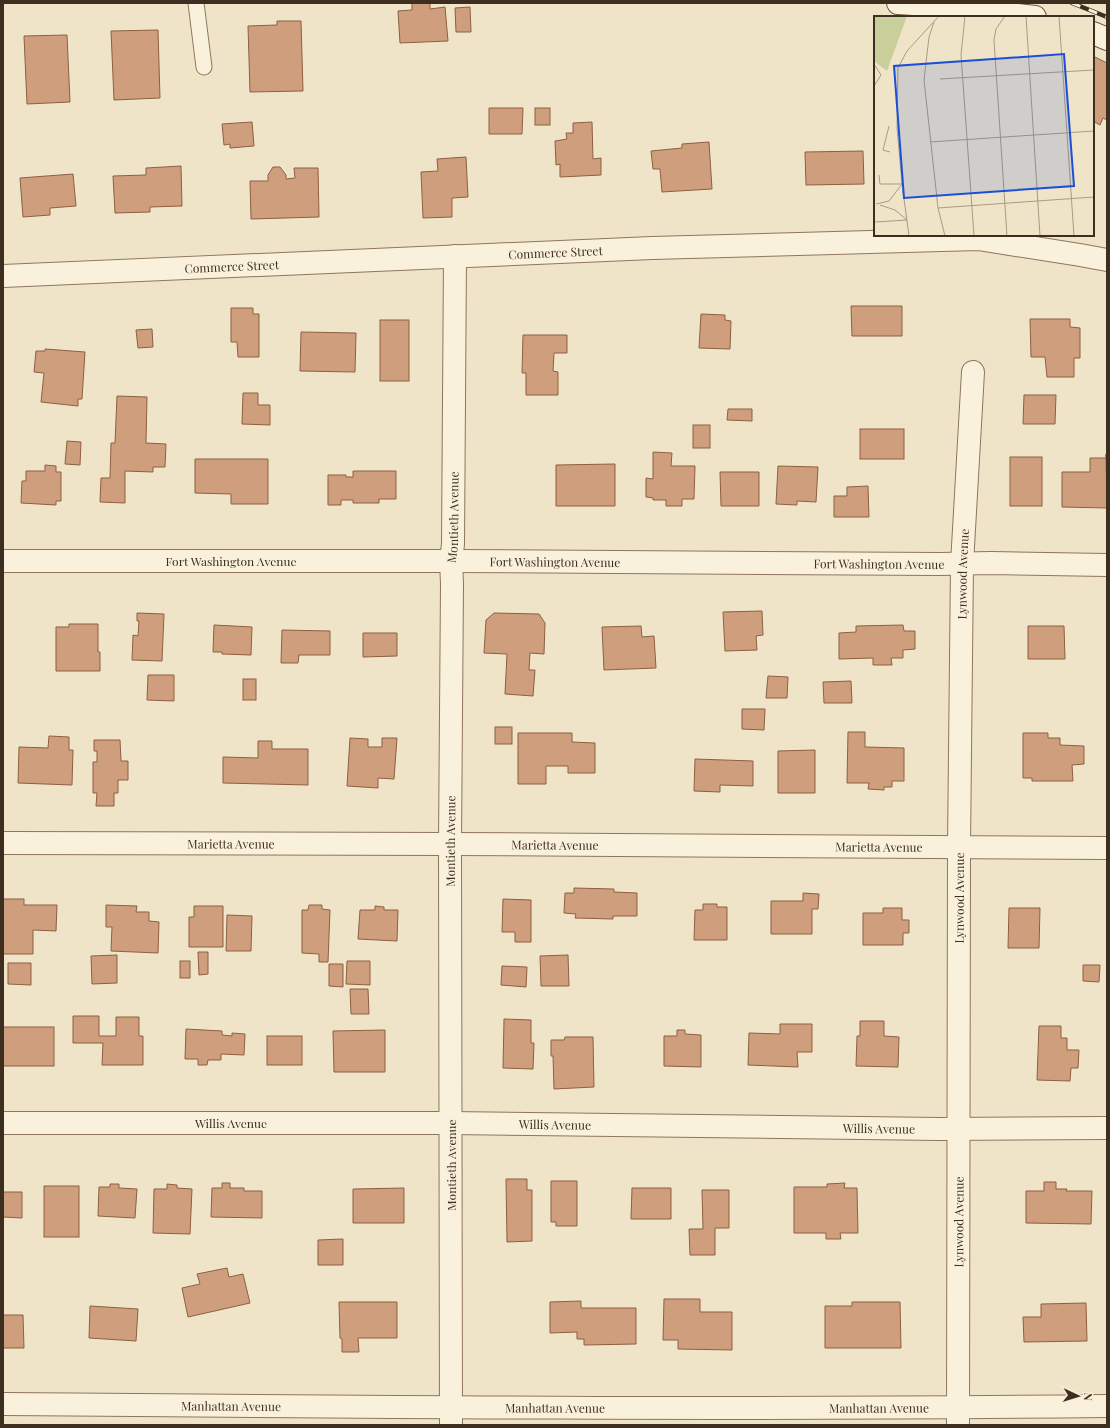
<svg xmlns="http://www.w3.org/2000/svg" width="1110" height="1428" viewBox="0 0 1110 1428" font-family="'Playfair Display',serif">
	<style>
		.building { fill: #cf9f7d; stroke: #8d5f41 }
		.lines { fill: none; stroke-linecap: round; stroke-linejoin: round }
		.service-casing { stroke: #8d765c; stroke-width: 17 }
		.minor-casing { stroke: #8d765c; stroke-width: 24 }
		.tertiary-casing { stroke: #8d765c; stroke-width: 24 }
		.secondary-casing { stroke: #6f573f; stroke-width: 24 }
		.service { stroke: #faf1dc; stroke-width: 15 }
		.minor { stroke: #faf1dc; stroke-width: 22 }
		.tertiary { stroke: #faf1dc; stroke-width: 22 }
		.secondary { stroke: #faf1dc; stroke-width: 22 }
		.rail-casing { stroke: #3d2e20; stroke-width: 4.5 }
		.rail { stroke: #f7eed8; stroke-width: 3; stroke-dasharray: 9; stroke-linecap: butt }
		.labels { text-anchor: middle; dominant-baseline: central; stroke-width: 3; stroke-linejoin: round; paint-order: stroke }
		.street-label { font-size: 12px; fill: #3d2e20; stroke: #f7eed8 }
		.inset-road { fill: none; stroke: #a89b85; stroke-width: 1 }
		.view { fill: #1d4ed8; fill-opacity: 0.15; stroke: #1d4ed8; stroke-width: 2 }
		.inset-edge { fill: none; stroke: #3d2e20; stroke-width: 2 }
	</style>
	<rect width="100%" height="100%" fill="#f0e4c8"/>
	<g class="building">
		<polygon points="412,3 430,3 430,9 445,7 448,41 400,43 398,11 412,10"/>
		<polygon points="470,7 471,32 456,32 455,8"/>
		<polygon points="277,21 301,21 303,91 250,92 248,26 277,25"/>
		<polygon points="158,30 160,98 114,100 111,31"/>
		<polygon points="67,35 70,102 27,104 24,36"/>
		<polygon points="1093,56 1107,63 1107,120 1103,118 1100,125 1093,121"/>
		<polygon points="489,108 523,108 522,134 489,134"/>
		<rect x="535" y="108" width="15" height="17"/>
		<polygon points="252,122 254,146 230,148 230,144 224,145 222,124"/>
		<polygon points="592,122 593,159 601,158 601,175 560,177 560,164 556,165 555,141 567,139 566,133 573,133 573,123"/>
		<polygon points="709,142 712,189 662,192 660,169 653,169 651,151 682,148 682,144"/>
		<polygon points="863,151 864,184 806,185 805,152"/>
		<polygon points="466,157 468,197 452,198 452,217 423,218 421,172 438,171 437,159"/>
		<polygon points="181,166 182,206 150,207 150,212 115,213 113,176 146,175 146,168"/>
		<polygon points="273,167 280,167 286,175 286,179 295,178 294,168 318,168 319,217 251,219 250,181 268,181 268,175"/>
		<polygon points="73,174 76,206 50,208 50,215 23,217 20,178"/>
		<polygon points="851,306 902,306 902,336 852,336"/>
		<polygon points="231,308 253,308 253,314 259,314 259,357 238,357 237,342 231,342"/>
		<polygon points="701,314 725,315 725,320 731,321 730,349 699,348"/>
		<polygon points="1030,319 1070,319 1070,327 1080,328 1080,358 1074,358 1074,377 1047,377 1045,357 1031,357"/>
		<rect x="380" y="320" width="29" height="61"/>
		<polygon points="152,329 153,347 138,348 136,330"/>
		<polygon points="301,332 356,333 355,372 300,371"/>
		<polygon points="523,335 567,335 567,353 554,353 553,371 558,372 558,395 526,395 526,373 522,373"/>
		<polygon points="45,349 85,352 82,399 78,399 78,406 41,402 44,373 34,372 36,351 45,351"/>
		<polygon points="243,393 258,393 258,405 270,405 270,425 242,424"/>
		<polygon points="1024,395 1056,395 1055,424 1023,424"/>
		<polygon points="117,396 147,397 146,443 166,444 165,467 153,467 153,472 125,471 125,503 100,502 101,478 110,478 111,443 115,443"/>
		<polygon points="728,409 752,409 752,421 727,420"/>
		<rect x="693" y="425" width="17" height="23"/>
		<rect x="860" y="429" width="44" height="30"/>
		<polygon points="67,441 81,442 80,465 65,464"/>
		<polygon points="653,452 672,453 671,466 695,466 694,499 682,499 682,506 666,506 666,500 653,500 653,498 646,497 646,478 653,479"/>
		<polygon points="1106,454 1107,508 1062,507 1062,472 1090,472 1090,458 1106,458"/>
		<rect x="1010" y="457" width="32" height="49"/>
		<polygon points="195,459 268,459 268,504 231,504 231,494 195,493"/>
		<polygon points="615,464 615,506 556,506 556,465"/>
		<polygon points="45,465 56,466 56,472 61,472 61,501 56,501 56,505 21,503 22,481 26,481 26,471 45,471"/>
		<polygon points="778,466 818,467 816,502 797,501 797,505 776,504"/>
		<polygon points="353,471 396,471 396,499 379,499 379,503 353,503 353,500 341,500 341,505 328,505 328,475 346,475 346,477 353,477"/>
		<polygon points="720,472 759,472 759,506 721,506"/>
		<polygon points="868,486 869,517 834,517 834,496 847,496 847,487"/>
		<polygon points="762,611 763,635 756,636 757,650 725,651 723,612"/>
		<polygon points="137,613 164,614 162,661 132,660 133,635 138,636 139,621 137,621"/>
		<polygon points="494,613 539,614 545,623 544,654 530,653 529,670 535,670 533,696 505,694 507,654 484,653 486,620"/>
		<polygon points="69,624 98,624 98,652 100,652 100,671 56,671 56,627 69,627"/>
		<polygon points="214,625 252,627 251,655 222,654 222,652 213,652"/>
		<polygon points="903,625 904,631 915,631 915,649 903,650 903,658 891,658 892,665 873,665 873,658 839,659 839,633 856,632 856,626"/>
		<polygon points="641,626 642,637 654,636 656,668 604,670 602,627"/>
		<polygon points="1028,626 1064,626 1065,659 1028,659"/>
		<polygon points="282,630 330,631 330,655 299,655 298,663 281,663"/>
		<polygon points="363,633 397,633 397,656 363,657"/>
		<polygon points="148,675 174,675 174,701 147,700"/>
		<polygon points="768,676 788,677 787,698 766,698"/>
		<rect x="243" y="679" width="13" height="21"/>
		<polygon points="851,681 852,703 824,703 823,682"/>
		<polygon points="742,709 765,709 764,730 742,729"/>
		<rect x="495" y="727" width="17" height="17"/>
		<polygon points="848,732 865,732 865,747 904,748 904,781 892,781 892,787 884,787 884,790 868,789 869,783 847,783"/>
		<polygon points="518,733 572,733 572,742 595,743 595,773 568,773 568,766 546,766 546,784 518,784"/>
		<polygon points="1023,733 1048,733 1048,738 1060,738 1060,745 1084,746 1084,764 1072,765 1073,781 1032,781 1032,778 1023,778"/>
		<polygon points="49,736 69,737 69,750 73,750 72,785 18,783 19,747 48,748"/>
		<polygon points="350,738 368,739 368,747 382,747 382,738 397,738 394,779 378,778 378,788 347,786"/>
		<polygon points="94,740 120,740 121,761 128,761 128,780 118,780 118,793 114,793 114,806 96,806 97,793 93,793 93,762 97,762 97,751 94,751"/>
		<polygon points="258,741 272,741 272,749 308,749 308,785 223,783 223,757 258,758"/>
		<polygon points="815,750 815,793 778,793 778,751"/>
		<polygon points="695,759 753,761 753,786 720,785 720,792 694,791"/>
		<polygon points="574,888 614,889 614,892 637,893 637,916 613,916 613,919 575,918 576,914 564,913 565,893 574,893"/>
		<polygon points="803,893 819,894 818,909 812,909 812,934 771,934 771,901 803,901"/>
		<polygon points="3,899 24,899 24,905 57,905 56,931 33,930 33,954 3,954"/>
		<polygon points="503,899 531,900 531,942 515,942 515,932 502,932"/>
		<polygon points="703,904 717,904 717,907 727,907 727,940 694,940 695,910 703,910"/>
		<polygon points="106,905 137,906 136,912 149,912 149,921 159,922 158,953 111,951 112,927 106,927"/>
		<polygon points="309,905 322,905 322,909 330,910 328,962 319,962 319,954 302,953 302,910 308,910"/>
		<polygon points="194,906 223,906 223,947 189,947 189,917 194,917"/>
		<polygon points="375,906 384,907 384,910 398,910 397,941 358,939 360,910 375,910"/>
		<polygon points="883,908 902,908 902,920 909,920 909,933 903,933 903,945 863,945 863,913 883,913"/>
		<polygon points="1009,908 1040,908 1039,948 1008,948"/>
		<polygon points="227,915 252,916 251,951 226,951"/>
		<polygon points="198,952 208,952 208,974 199,975"/>
		<polygon points="117,955 117,983 92,984 91,956"/>
		<polygon points="568,955 569,986 541,986 540,956"/>
		<rect x="180" y="961" width="10" height="17"/>
		<polygon points="347,961 370,961 370,985 346,984"/>
		<polygon points="8,963 31,963 31,985 8,984"/>
		<polygon points="329,964 343,964 343,987 329,986"/>
		<polygon points="1083,965 1100,965 1099,982 1083,981"/>
		<polygon points="502,966 527,967 526,987 501,985"/>
		<polygon points="350,989 368,989 369,1014 351,1014"/>
		<polygon points="73,1016 99,1016 99,1036 116,1036 116,1017 139,1017 139,1036 143,1036 143,1065 102,1065 103,1043 73,1043"/>
		<polygon points="504,1019 531,1020 531,1043 534,1043 533,1069 503,1068"/>
		<polygon points="860,1021 884,1021 884,1036 899,1037 898,1067 856,1066 857,1036 860,1036"/>
		<polygon points="780,1024 812,1024 812,1052 797,1052 798,1067 748,1065 749,1033 780,1034"/>
		<polygon points="1039,1026 1061,1026 1061,1038 1067,1038 1067,1050 1079,1050 1078,1068 1071,1068 1070,1081 1037,1080"/>
		<rect x="3" y="1027" width="51" height="39"/>
		<polygon points="186,1029 222,1031 222,1035 232,1036 232,1033 245,1034 244,1055 221,1054 221,1060 208,1060 207,1065 198,1065 198,1059 185,1059"/>
		<polygon points="385,1030 385,1072 334,1072 333,1031"/>
		<polygon points="677,1030 685,1030 685,1034 701,1035 701,1067 664,1066 664,1036 677,1036"/>
		<rect x="267" y="1036" width="35" height="29"/>
		<polygon points="565,1037 593,1037 594,1087 554,1089 553,1056 551,1056 551,1040 564,1040"/>
		<polygon points="506,1179 527,1179 527,1190 532,1190 532,1241 507,1242"/>
		<polygon points="551,1181 577,1181 577,1226 556,1226 556,1222 551,1222"/>
		<polygon points="1044,1182 1056,1182 1056,1189 1067,1189 1066,1191 1092,1191 1091,1224 1026,1223 1026,1191 1044,1191"/>
		<polygon points="222,1183 230,1183 230,1188 244,1188 244,1191 262,1191 262,1218 211,1217 212,1188 222,1188"/>
		<polygon points="845,1183 844,1188 857,1188 858,1233 840,1233 841,1239 826,1239 826,1233 794,1233 794,1187 827,1187 827,1184"/>
		<polygon points="110,1184 119,1184 119,1188 137,1189 135,1218 98,1216 99,1187 110,1187"/>
		<polygon points="167,1184 177,1185 177,1188 192,1189 190,1234 153,1233 154,1189 167,1189"/>
		<rect x="44" y="1186" width="35" height="51"/>
		<polygon points="404,1188 404,1223 353,1223 353,1189"/>
		<polygon points="632,1188 671,1188 671,1219 631,1219"/>
		<polygon points="702,1190 729,1190 729,1228 715,1228 715,1255 690,1255 689,1229 703,1229"/>
		<polygon points="3,1192 22,1192 22,1218 3,1217"/>
		<polygon points="343,1239 343,1265 318,1265 318,1240"/>
		<polygon points="227,1268 229,1277 243,1274 250,1303 188,1317 182,1288 200,1284 197,1274"/>
		<polygon points="664,1299 700,1299 700,1312 732,1312 732,1350 678,1349 678,1340 663,1340"/>
		<polygon points="581,1301 581,1308 636,1308 636,1344 584,1345 584,1339 577,1339 577,1332 550,1333 550,1302"/>
		<polygon points="339,1302 397,1302 397,1338 358,1338 359,1352 342,1352 342,1339 340,1338"/>
		<polygon points="852,1302 900,1302 901,1348 825,1348 825,1306 852,1306"/>
		<polygon points="1086,1303 1087,1341 1024,1342 1023,1317 1041,1317 1041,1304"/>
		<polygon points="90,1306 138,1309 136,1341 89,1338"/>
		<polygon points="3,1315 23,1315 24,1348 3,1348"/>
	</g>
	<g class="lines">
		<g class="service-casing">
			<polyline id="service" points="196,3 204,67"/>
		</g>
		<g class="minor-casing">
			<g id="minor">
				<path id="s1" d="M3,561h448l489,3 51,-1 116,2"/>
				<path id="s2" d="M3,843l447,1 657,4"/>
				<path id="s3" d="M3,1123h447l490,6 167,-1"/>
				<path id="s4" d="M3,1404c368,3 736,6 1104,2"/>
				<path id="s5" d="M451,1425l-1,-581 2,-260 -1,-23 2,-17 2,-288"/>
				<path id="s6" d="M958,1425l1,-578 3,-283 11,-192"/>
			</g>
		</g>
		<g class="tertiary-casing">
			<g id="tertiary">
				<path id="s7" d="M3,276l649,-28 326,-9 102,16 27,5"/>
			</g>
		</g>
		<g class="secondary-casing">
			<g id="secondary">
				<polyline points="898,3 943,6 1035,17"/>
				<polyline points="1093,33 1107,39"/>
			</g>
		</g>
		<use href="#service" class="service"/>
		<use href="#minor" class="minor"/>
		<use href="#tertiary" class="tertiary"/>
		<use href="#secondary" class="secondary"/>
		<g class="rail-casing">
			<polyline id="rail" points="1072,3 1107,17"/>
		</g>
		<use href="#rail" class="rail"/>
	</g>
	<g class="labels">
		<g class="street-label">
			<text stroke="none"><textPath href="#s7" startOffset="553">Commerce Street</textPath></text>
			<text stroke="none"><textPath href="#s7" startOffset="229">Commerce Street</textPath></text>
			<text stroke="none"><textPath href="#s5" startOffset="908">Montieth Avenue</textPath></text>
			<text stroke="none"><textPath href="#s1" startOffset="228">Fort Washington Avenue</textPath></text>
			<text stroke="none"><textPath href="#s1" startOffset="552">Fort Washington Avenue</textPath></text>
			<text stroke="none"><textPath href="#s1" startOffset="876">Fort Washington Avenue</textPath></text>
			<text stroke="none"><textPath href="#s6" startOffset="851">Lynwood Avenue</textPath></text>
			<text stroke="none"><textPath href="#s5" startOffset="584">Montieth Avenue</textPath></text>
			<text stroke="none"><textPath href="#s2" startOffset="228">Marietta Avenue</textPath></text>
			<text stroke="none"><textPath href="#s2" startOffset="552">Marietta Avenue</textPath></text>
			<text stroke="none"><textPath href="#s2" startOffset="876">Marietta Avenue</textPath></text>
			<text stroke="none"><textPath href="#s6" startOffset="527">Lynwood Avenue</textPath></text>
			<text stroke="none"><textPath href="#s3" startOffset="228">Willis Avenue</textPath></text>
			<text stroke="none"><textPath href="#s3" startOffset="552">Willis Avenue</textPath></text>
			<text stroke="none"><textPath href="#s3" startOffset="876">Willis Avenue</textPath></text>
			<text transform="translate(451 1165) rotate(-90)">Montieth Avenue</text>
			<text stroke="none"><textPath href="#s6" startOffset="203">Lynwood Avenue</textPath></text>
			<text stroke="none"><textPath href="#s4" startOffset="228">Manhattan Avenue</textPath></text>
			<text stroke="none"><textPath href="#s4" startOffset="552">Manhattan Avenue</textPath></text>
			<text stroke="none"><textPath href="#s4" startOffset="876">Manhattan Avenue</textPath></text>
		</g>
	</g>
	<g transform="translate(874 16)">
		<rect width="220" height="220" fill="#f0e4c8"/>
		<path d="M0,0h33l-20,55 -13,-10z" fill="#c9cf9b"/>
		<path class="inset-road" d="M91,0l-4,39 13,181M131,0l-9,13 -2,11 13,196M152,0l14,220M185,0l15,220M60,6l-5,15 -5,43 14,128 7,28M0,48l7,11 -7,11M66,63l154,-9M15,110l-6,24 7,2M56,126l164,-11M5,159l1,9h22l7,52M2,188l13,-3 13,-17 -5,-56 1,-60 9,-17 32,-35M6,189l15,5 12,10M64,192l156,-11M1,206l32,-2"/>
		<path class="view" d="M190,38l10,132 -170,12 -10,-132z"/>
		<rect width="220" height="220" class="inset-edge"/>
	</g>
	<rect width="1110" height="1428" fill="none" stroke="#3d2e20" stroke-width="8"/>
	<g transform="translate(1078 1396) rotate(94)" stroke="#f7eed8" stroke-width="3" paint-order="stroke">
	<path d="M0-3L7 15L0 10L-7 15Z" fill="#3d2e20"/>
	<text y="-6" font-size="11" font-weight="bold" text-anchor="middle" fill="#3d2e20">N</text>
	</g>
</svg>
